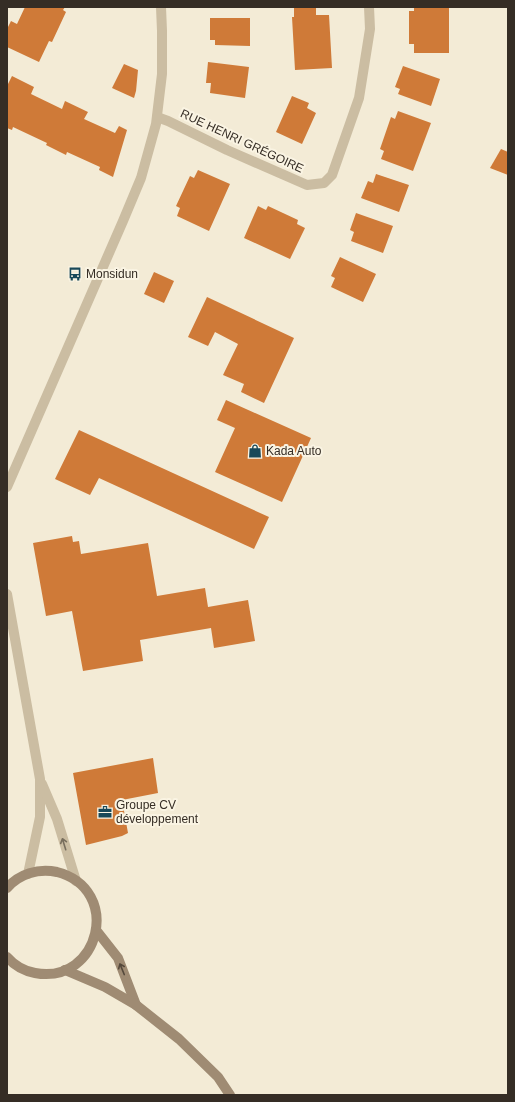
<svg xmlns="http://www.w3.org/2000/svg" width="515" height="1102" viewBox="0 0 515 1102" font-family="Arial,sans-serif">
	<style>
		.building { fill: #cf7a38 }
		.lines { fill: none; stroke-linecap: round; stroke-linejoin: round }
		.street { stroke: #cbbda2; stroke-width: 10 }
		.secondary { stroke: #9f8b73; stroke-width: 10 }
		.oneway { stroke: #786e5d }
		.oneway2 { stroke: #55493c }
		.labels { text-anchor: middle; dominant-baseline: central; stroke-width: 4; stroke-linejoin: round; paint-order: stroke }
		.street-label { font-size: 12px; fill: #352d25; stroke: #faf4e3 }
		.poi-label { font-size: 12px; fill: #352d25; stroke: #faf4e3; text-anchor: start }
	</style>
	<rect width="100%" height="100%" fill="#f3ebd6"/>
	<g class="building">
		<polygon points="25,7 65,7 63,10 66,12 52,42 49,41 39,62 7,47 7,29 11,21 17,24"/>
		<polygon points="294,7 316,7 316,15 329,15 332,68 295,70 292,17 294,17"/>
		<polygon points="414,7 449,7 449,53 414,53 414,44 409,44 409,11 414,11"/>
		<polygon points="210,18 250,18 250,46 215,45 215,40 210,40"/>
		<polygon points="208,62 249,67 245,98 210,93 211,83 206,83"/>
		<polygon points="124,64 138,70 136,91 134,98 112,88"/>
		<polygon points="403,66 440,79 431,106 398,94 400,89 395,87"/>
		<polygon points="12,76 34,87 31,94 62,109 65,101 88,112 84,119 115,133 119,126 127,130 113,177 99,170 100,167 67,152 66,155 46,145 47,143 13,127 12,130 7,128 7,83 8,84"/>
		<polygon points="292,96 309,103 307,108 316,113 302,144 276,132"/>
		<polygon points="398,111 431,123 413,171 381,159 384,151 380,149 391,117 395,119"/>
		<polygon points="501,149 508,152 508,175 490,168"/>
		<polygon points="198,170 230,184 209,231 177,216 180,208 176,206 190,176 194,178"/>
		<polygon points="376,174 409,185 399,212 361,198 368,181 373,183"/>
		<polygon points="258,206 266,210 268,206 298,220 297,224 305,228 290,259 244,238"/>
		<polygon points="356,213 393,226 383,253 351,241 354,232 350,230"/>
		<polygon points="340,257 376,274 363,302 331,287 335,278 331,276"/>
		<polygon points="154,272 174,281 164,303 144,294"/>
		<polygon points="207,297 294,338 264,403 241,392 244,384 223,375 238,344 215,332 208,346 188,337"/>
		<polygon points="226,400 311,438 282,502 215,472 235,428 217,420"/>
		<polygon points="79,430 269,517 254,549 99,478 90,495 55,479"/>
		<polygon points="72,536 73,542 79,541 81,554 148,543 157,596 205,588 208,607 248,600 255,641 214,648 211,628 140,640 143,661 83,671 72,611 46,616 33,543"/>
		<polygon points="153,758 158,793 122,800 128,833 122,836 86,845 73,773"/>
	</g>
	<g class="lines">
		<g class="street">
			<polyline points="157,117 168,121 227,150 307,185 324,183 332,175 359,98 370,29 369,7"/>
			<polyline points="7,487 123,221 141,178 156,124 162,74 162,31 161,7"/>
			<polyline points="7,594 40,779 40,817 28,874"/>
			<polyline points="42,784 57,819 76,881"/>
		</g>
		<g class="secondary">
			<path d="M7,888c12,-14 31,-20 50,-16 66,17 43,113 -22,101 -11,-2 -21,-8 -28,-16"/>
			<polyline points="96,930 118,958 136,1005"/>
			<polyline points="65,970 105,987 136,1005 179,1039 218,1077 230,1095"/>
		</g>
	</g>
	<defs><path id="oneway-shaft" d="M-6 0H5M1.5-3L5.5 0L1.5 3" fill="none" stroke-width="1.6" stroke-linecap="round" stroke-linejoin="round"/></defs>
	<use class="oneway" href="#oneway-shaft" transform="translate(64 844) rotate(-107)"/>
	<use class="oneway2" href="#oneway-shaft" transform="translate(122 969) rotate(-112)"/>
	<defs>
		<g id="bus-bare" transform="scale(1.08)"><path d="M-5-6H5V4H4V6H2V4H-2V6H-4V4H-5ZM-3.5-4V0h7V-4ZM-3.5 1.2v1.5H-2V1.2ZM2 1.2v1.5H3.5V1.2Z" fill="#184859" stroke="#faf4e3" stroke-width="2.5" paint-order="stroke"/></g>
		<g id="shop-bare" transform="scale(1.08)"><path d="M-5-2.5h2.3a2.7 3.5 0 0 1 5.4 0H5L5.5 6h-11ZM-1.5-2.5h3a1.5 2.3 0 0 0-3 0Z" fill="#184859" stroke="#faf4e3" stroke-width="2.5" paint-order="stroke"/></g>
		<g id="office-bare" transform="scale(1.08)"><path d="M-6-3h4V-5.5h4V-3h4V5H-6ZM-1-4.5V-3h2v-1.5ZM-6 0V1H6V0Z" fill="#184859" stroke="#faf4e3" stroke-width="2.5" paint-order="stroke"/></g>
	</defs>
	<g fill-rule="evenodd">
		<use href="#bus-bare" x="75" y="274"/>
		<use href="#shop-bare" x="255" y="451"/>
		<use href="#office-bare" x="105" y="812"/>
	</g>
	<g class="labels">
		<g class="street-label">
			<text transform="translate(242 141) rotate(25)">RUE HENRI GRÉGOIRE</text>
		</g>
		<g class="poi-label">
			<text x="86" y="274">Monsidun</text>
			<text x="266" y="451">Kada Auto</text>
			<text x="116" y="805">Groupe CV<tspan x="116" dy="14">développement</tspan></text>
		</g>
	</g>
	<rect width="515" height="1102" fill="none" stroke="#352d25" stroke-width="16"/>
</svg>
